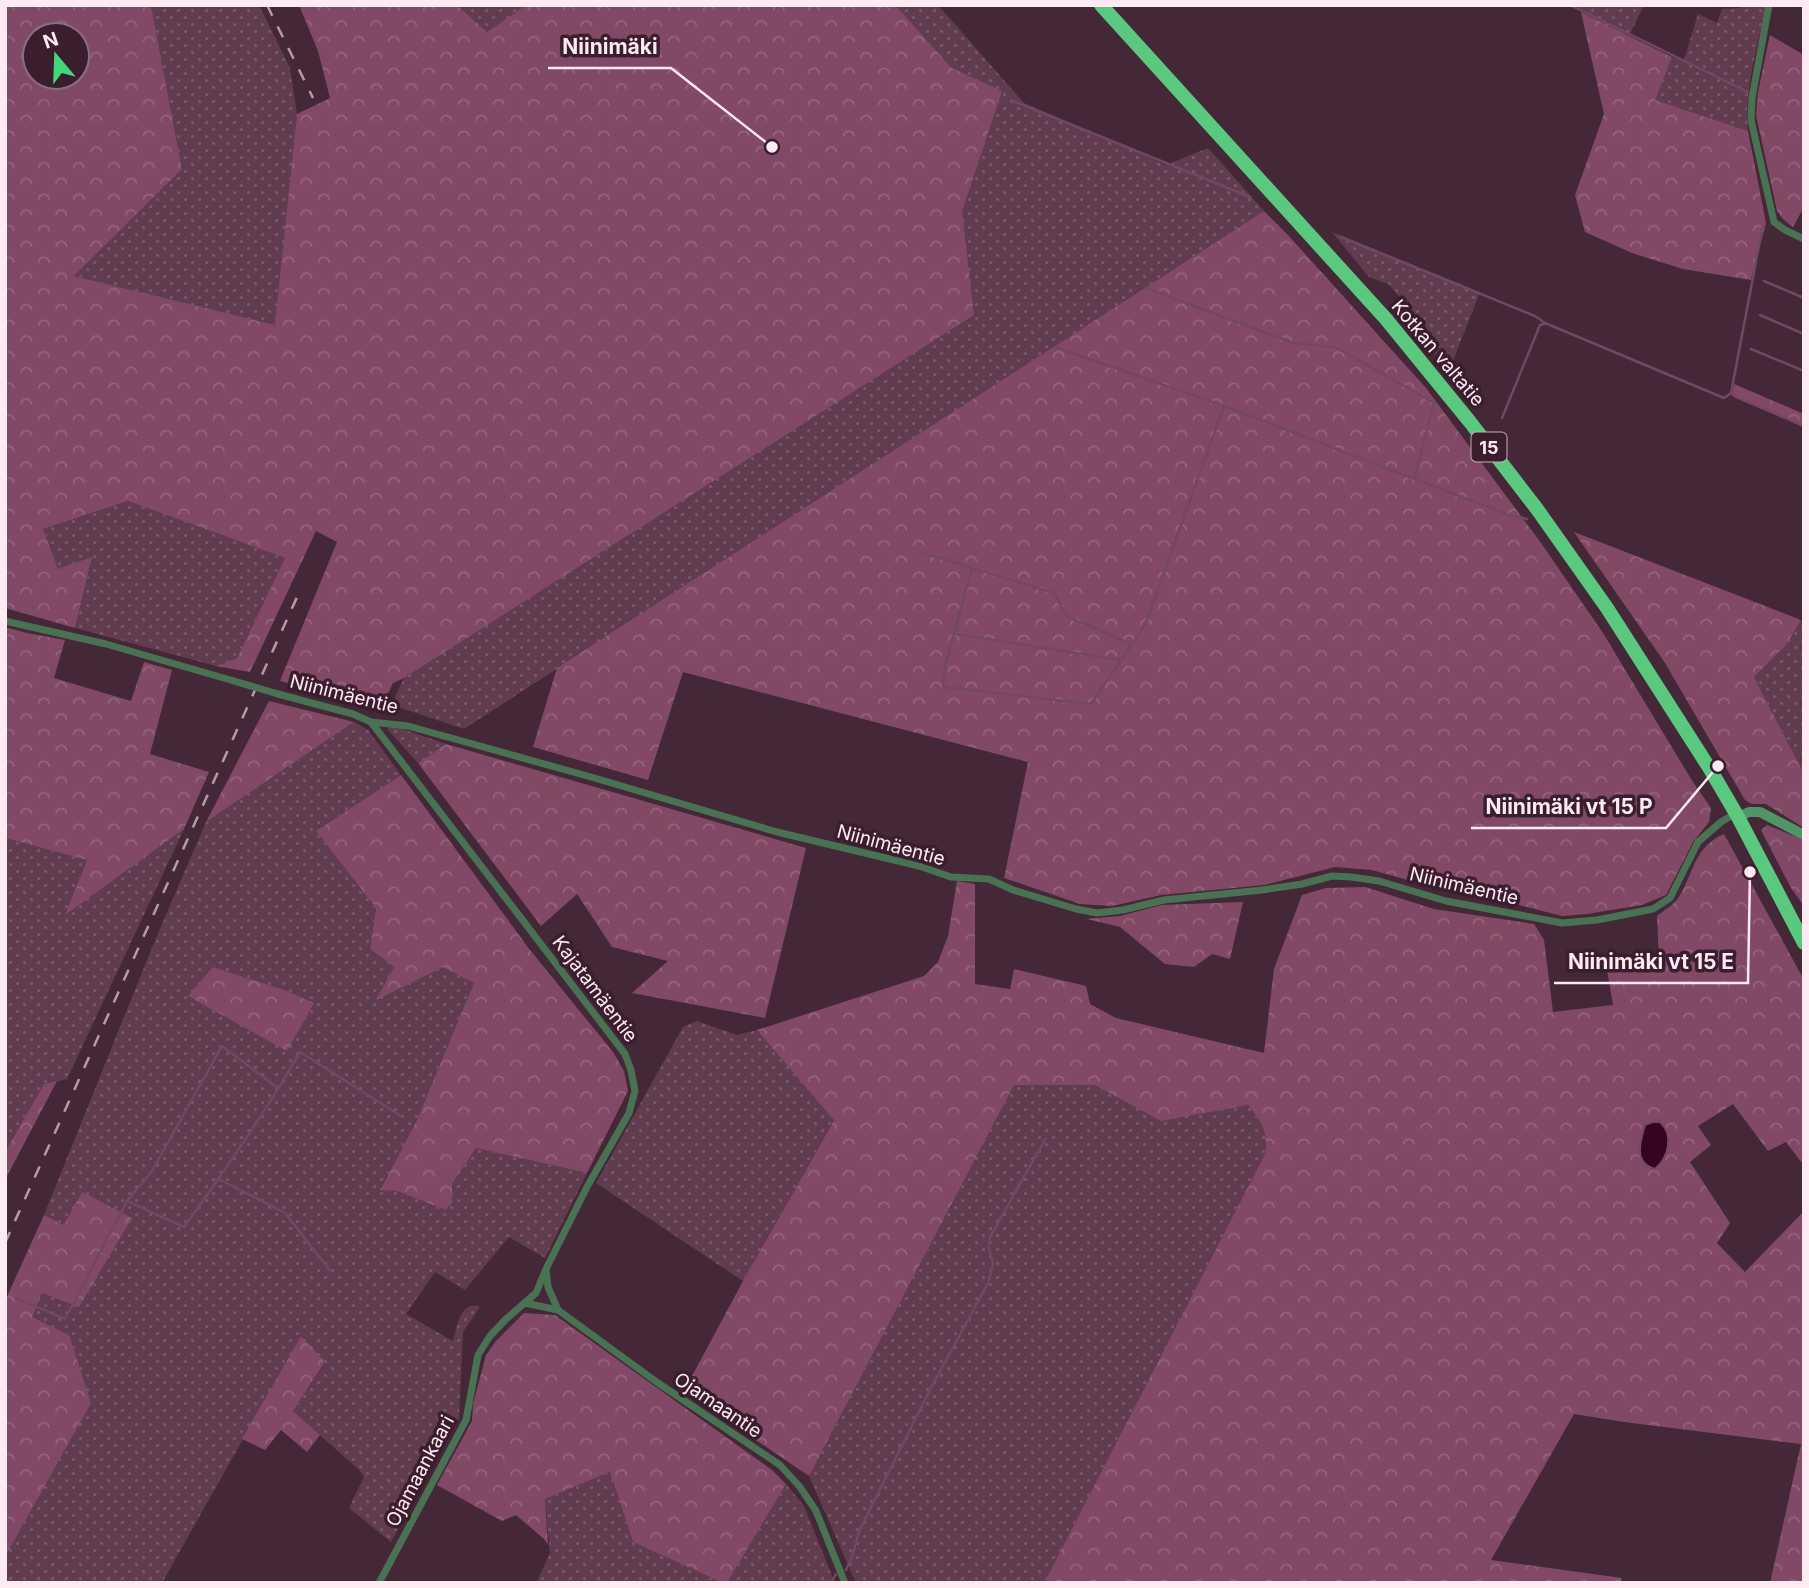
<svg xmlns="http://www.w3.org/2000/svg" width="1809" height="1588" viewBox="0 0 1809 1588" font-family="Inter,sans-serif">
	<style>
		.grass { fill: url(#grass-dots) }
		.forest { fill: url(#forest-crowns); fill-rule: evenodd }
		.water { fill: #360323; stroke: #724861; stroke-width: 2 }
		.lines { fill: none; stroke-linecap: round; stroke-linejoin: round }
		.stream { stroke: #724861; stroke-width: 2.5 }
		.street { stroke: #497254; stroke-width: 7 }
		.secondary { stroke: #519566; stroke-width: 10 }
		.highway { stroke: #5ac87e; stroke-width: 14 }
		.rail { stroke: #b39ca7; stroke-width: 2.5; stroke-dasharray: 12 12; stroke-linecap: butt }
		.street-bridge { stroke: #497254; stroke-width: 7 }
		.labels { text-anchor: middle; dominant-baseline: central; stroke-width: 7; stroke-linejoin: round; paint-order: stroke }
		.shield { fill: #3a1e2d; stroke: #c3adb8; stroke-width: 2 }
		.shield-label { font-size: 18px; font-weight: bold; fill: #feeaf3 }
		.street-label { font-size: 19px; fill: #feeaf3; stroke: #3a1e2d }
		.leader { fill: none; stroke: #feeaf3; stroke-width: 2.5 }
		.callout-dot { fill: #feeaf3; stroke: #3a1e2d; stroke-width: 2.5 }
		.callout-label { font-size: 21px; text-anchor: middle; font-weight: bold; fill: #feeaf3; stroke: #3a1e2d; stroke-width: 7; stroke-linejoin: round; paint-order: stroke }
	</style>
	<defs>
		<pattern id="grass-dots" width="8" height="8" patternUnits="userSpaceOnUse" patternTransform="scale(1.75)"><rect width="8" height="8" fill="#603c4e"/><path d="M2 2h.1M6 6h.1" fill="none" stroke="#785868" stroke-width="1.8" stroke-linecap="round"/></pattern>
		<pattern id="forest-crowns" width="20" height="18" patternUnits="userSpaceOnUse" patternTransform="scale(1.75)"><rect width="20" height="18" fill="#824967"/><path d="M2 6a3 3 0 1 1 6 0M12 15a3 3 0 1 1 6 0" fill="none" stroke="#95637d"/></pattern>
	</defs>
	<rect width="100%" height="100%" fill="#452837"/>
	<g class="grass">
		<polygon points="151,5 259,5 290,68 297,114 276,326 74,276 182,169"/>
		<polygon points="457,5 521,5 523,8 487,32"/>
		<polygon points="895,5 938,5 1024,103 1166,165 1208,148 1264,211 464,729 395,706 394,699 404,678 710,482 917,63 1001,91 952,68"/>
		<polygon points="1569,5 1644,5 1629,36"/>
		<path d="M1742,5h24c-8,41 -22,84 -18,126l-94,-31 18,-43 12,3 14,-46 19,9 5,-14 19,-1z"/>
		<polygon points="1332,232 1480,292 1449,371 1431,349 1425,325 1388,284 1369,277"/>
		<polygon points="128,501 285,558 237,658 216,666 75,628 92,558 58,569 43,529"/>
		<polygon points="1801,620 1804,621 1804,774 1754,677 1786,645"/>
		<path d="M354,722l14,8 33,45 -85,56 60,77 -6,41 24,18 -17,32 67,-33 30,17 -58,139 -36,67 17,2 49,19 6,-7v-19l24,-36 111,25 -42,85 -36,-21 -44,53 -30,-18 -29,42 47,27c4,-14 7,-41 27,-34l-17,25 -4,86 -68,124 -42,-34 15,-31 -5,-7 -66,-59 32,-48 -24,-27 -139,247h-157v-28l86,-152 -60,-85 11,-25 22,-68 -20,-10 112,-277 50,-116z"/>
		<polygon points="394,726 446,744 418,763 387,729"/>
		<polygon points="184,829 67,1079 44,1084 5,1152 5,838 87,860 66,914"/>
		<polygon points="697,1021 737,1035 757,1030 834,1119 743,1281 596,1183 683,1027"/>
		<path d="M1014,1085h81l66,35 87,-15c15,18 18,24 18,47l-222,431h-188l-47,-107z"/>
		<polygon points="610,1472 633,1542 723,1583 538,1583 538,1579 550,1553 545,1499"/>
		<polygon points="786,1484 804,1506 835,1583 727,1583"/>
	</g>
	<g class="forest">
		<path d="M13,5h138l31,164 -108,107 201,49 22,-211 33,-16 -12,-47 -19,-46h158l30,27 35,-24 -1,-3h374l57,63 50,23 -40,120 12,104 -570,363 -11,5 -12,25 -101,-27 57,-139 -21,-11 -66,141 -34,-6 21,-8 48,-100 -157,-57 -85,28 15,40 34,-12 -17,71 -70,-20v-601zM35,35h42v42h-42z"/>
		<polygon points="1581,12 1672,57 1655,100 1748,131 1766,223 1751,280 1683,269 1632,253 1585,232 1575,195 1604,114"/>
		<polygon points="1770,35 1804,55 1804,207 1793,227 1783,219 1777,211 1756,115 1758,92"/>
		<polygon points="1264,211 1288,235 1426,388 1541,543 1603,633 1691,779 1711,808 1709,822 1693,842 1666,895 1642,905 1587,914 1562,916 1495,899 1444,890 1372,870 1335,867 1264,885 1161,895 1112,906 1080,904 1004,878 1028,762 683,672 648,780 533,747 557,668"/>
		<polygon points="1734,384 1804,414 1804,427 1732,396"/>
		<polygon points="1574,532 1801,620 1786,645 1754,677 1804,774 1804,828 1766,804 1752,804 1745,800 1665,663"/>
		<polygon points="5,627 27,633 65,640 54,678 131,701 144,662 172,670 150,754 209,772 184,829 65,915 87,860 5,838"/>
		<polygon points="269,701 354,722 206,822"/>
		<polygon points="446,744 806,848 765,1018 632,993 668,961 612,947 577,894 541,926 418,763"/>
		<polygon points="401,775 530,950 613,1052 624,1071 628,1091 587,1173 476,1148 452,1184 452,1203 446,1210 397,1191 380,1190 416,1122 474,983 443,967 376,1000 394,967 370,949 376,908 316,831"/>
		<polygon points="1767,825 1804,840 1804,906 1791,888 1761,830"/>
		<path d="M1724,834l80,146v182l-2,1 -16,-21 -18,9 -35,-47 -35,22 13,19 -21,17 40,61 -13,20 28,29 59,-61v372h-34l31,-139 -177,-22 -50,-8 -83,146 131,18 -2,5h-576l222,-431c0,-23 -3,-29 -18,-47l-87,16 -66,-36h-81l-205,391 -125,-85 59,-110 91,-161 -77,-90 167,-54 14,-14 10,-26 9,-55 18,3v100l35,5 4,-20 72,17 4,18 26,14 148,35 10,-84 28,-74 24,-7 39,-1 69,22 100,15 10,16 9,72 60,-7 -6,-35 52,-11 -2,-43c7,-6 17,-11 22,-19 15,-25 15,-50 45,-63z"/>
		<polygon points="1243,902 1230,959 1212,954 1194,967 1165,964 1120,927 1087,919 1120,916 1162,905"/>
		<polygon points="213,967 284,990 314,1003 287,1051 188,996"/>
		<polygon points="57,1081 5,1180 5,1152 44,1084"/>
		<polygon points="82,1192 132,1218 79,1307 42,1293 32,1317 69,1335 91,1403 6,1555 5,1301 44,1215 64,1225"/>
		<polygon points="524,1313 555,1315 772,1470 786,1484 727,1583 723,1583 633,1542 610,1472 545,1499 548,1545 544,1539 516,1515 502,1521 437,1485 472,1421 473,1404 486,1355 496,1341"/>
		<polygon points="301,1336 325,1362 293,1411 320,1435 307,1452 281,1430 265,1450 242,1439"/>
	</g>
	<path class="water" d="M1653,1122h7c14,13 9,35 -5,47 -22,-6 -15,-27 -10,-44z"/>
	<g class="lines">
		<g class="stream">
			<polyline points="1570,5 1748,92"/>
			<polyline points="1011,100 1250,197"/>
			<polyline points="1341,237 1535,316 1545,323 1724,398 1731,393 1763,225"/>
			<polyline points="1764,281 1804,298"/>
			<polyline points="1146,288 1293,343 1335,347 1434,403 1414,479"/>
			<polyline points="1760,315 1804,334"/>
			<polyline points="1055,347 1224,406 1506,514 1527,519"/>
			<polyline points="1751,349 1804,371"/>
			<polyline points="1731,393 1736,397 1804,426"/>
			<polyline points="1502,418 1540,325 1544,324"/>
			<polyline points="920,552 1054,593 1068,617 1131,644"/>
			<polyline points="972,568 945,666 943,687 1091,704 1145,625 1224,406"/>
			<polyline points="955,634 1120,660"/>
			<polyline points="219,1179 285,1213 331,1272"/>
			<path d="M127,1201l57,26c41,-57 81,-114 116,-175l101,64"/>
			<polyline points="16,1298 65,1319 127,1201 152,1171 222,1046 279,1089"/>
			<polyline points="846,1570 852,1557 859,1531 931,1388 988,1283 993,1264 989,1249 990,1237 1046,1138"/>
			<polyline points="831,1583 836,1574"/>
		</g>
		<g class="street">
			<polyline points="1769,5 1752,98 1751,120 1774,222 1785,230 1804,239"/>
			<polyline points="5,621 106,644 234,681"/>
			<polyline points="278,694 353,714 371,722 408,726 598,779 777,832 919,866 951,877 989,879 1013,890 1076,909 1097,913 1123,910 1164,900 1262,890 1302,884 1332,876 1351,877 1379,881 1446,901 1562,923 1597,920 1653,909 1670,898 1698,842 1721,822 1736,813"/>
			<polyline points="371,722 625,1054 631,1070 635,1091 629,1113 587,1187 546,1269 536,1293 505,1320 490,1336 478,1355 466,1420 379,1583"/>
			<polyline points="546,1270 548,1287 558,1310"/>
			<polyline points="525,1303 558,1310 658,1383 780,1465 800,1487 816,1511 845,1583"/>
		</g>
		<polyline class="secondary" points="1738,817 1749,812 1760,812 1804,835"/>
		<polyline class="highway" points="1101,5 1386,319 1470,422 1537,509 1607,608 1710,769 1738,817 1804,943"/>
		<g class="rail">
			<polyline points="267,5 313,98"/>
			<polyline points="5,1243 298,595"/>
		</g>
		<polyline class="street-bridge" points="234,681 278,694"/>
	</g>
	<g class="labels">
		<rect class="shield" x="1471.5" y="432.5" width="35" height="29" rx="5"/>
		<g class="shield-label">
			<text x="1489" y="447">15</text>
		</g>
		<g class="street-label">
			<text transform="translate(1438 353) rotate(50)">Kotkan valtatie</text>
			<text transform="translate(344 694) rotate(14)">Niinimäentie</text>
			<text transform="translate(891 845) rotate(15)">Niinimäentie</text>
			<text transform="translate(1464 886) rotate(13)">Niinimäentie</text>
			<text transform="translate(595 989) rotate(53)">Kajatamäentie</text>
			<text transform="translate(718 1405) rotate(34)">Ojamaantie</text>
			<text transform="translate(420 1471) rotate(-62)">Ojamaankaari</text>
		</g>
	</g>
	<path class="leader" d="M772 147L671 68H548M1718 766L1666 828H1471M1750 872L1748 983H1554"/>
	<g class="callout-dot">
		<circle cx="772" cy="147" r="7"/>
		<circle cx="1718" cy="766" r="7"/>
		<circle cx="1750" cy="872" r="7"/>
	</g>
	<g class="callout-label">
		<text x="610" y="54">Niinimäki</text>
		<text x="1569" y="814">Niinimäki vt 15 P</text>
		<text x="1651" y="969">Niinimäki vt 15 E</text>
	</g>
	<rect width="1809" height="1588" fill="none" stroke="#feeaf3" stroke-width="14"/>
	<g transform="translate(56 56) rotate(341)"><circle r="33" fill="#3a1e2d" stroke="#88707c" stroke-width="2"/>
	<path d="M0-5L12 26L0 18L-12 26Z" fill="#42d77b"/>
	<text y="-10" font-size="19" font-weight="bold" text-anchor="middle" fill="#feeaf3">N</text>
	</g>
</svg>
